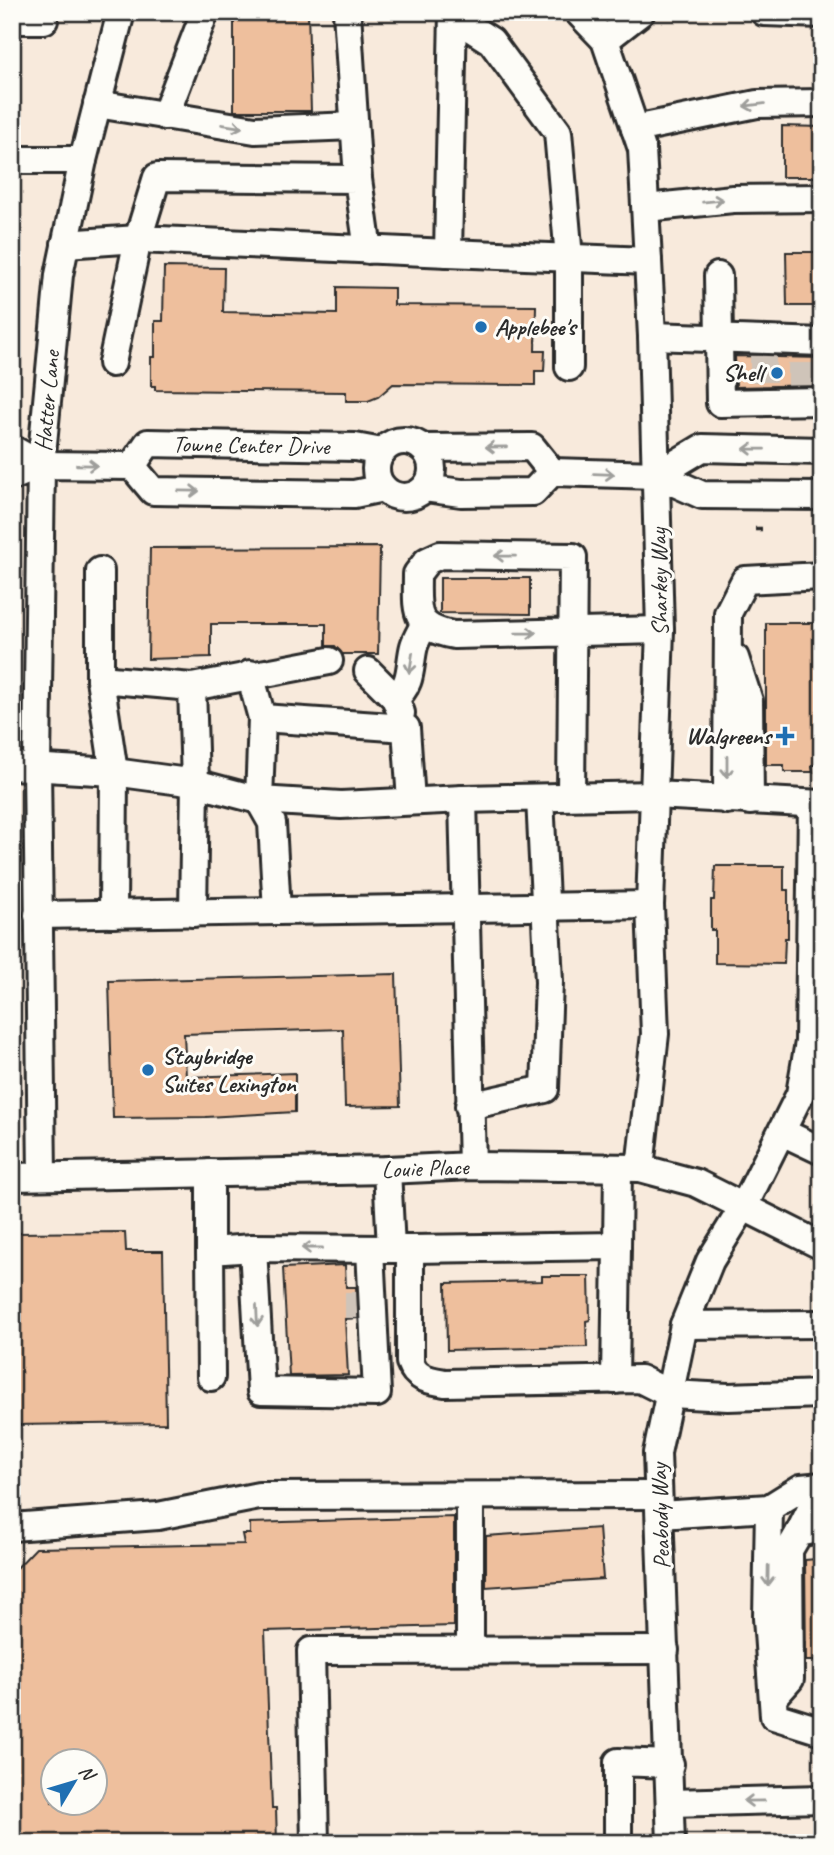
<svg xmlns="http://www.w3.org/2000/svg" width="834" height="1855" viewBox="0 0 834 1855" font-family="Caveat,sans-serif">
	<style>
		.building { fill: #eebf9d; stroke: #2b2b2b; stroke-width: 2; fill-rule: evenodd }
		.lines { fill: none; stroke-linecap: round; stroke-linejoin: round }
		.minor-tunnel { stroke: #cfc4b9; stroke-width: 26; stroke-dasharray: 26 13; stroke-linecap: butt }
		.minor-casing { stroke: #2b2b2b; stroke-width: 32 }
		.path { stroke: #2b2b2b; stroke-width: 4.5; stroke-dasharray: 7 5; stroke-linecap: butt }
		.minor { stroke: #fdfcf7; stroke-width: 26 }
		.oneway { stroke: #9e9e9b }
		.poi-dot { fill: #1f6fb2; stroke: #fdfcf7; stroke-width: 2.5 }
		.labels { text-anchor: middle; dominant-baseline: central; stroke-width: 6; stroke-linejoin: round; paint-order: stroke }
		.poi-label { font-size: 24px; font-weight: bold; fill: #2b2b2b; stroke: #fdfcf7; text-anchor: start }
		.street-label { font-size: 24px; fill: #2b2b2b; stroke: #fdfcf7 }
	</style>
	<rect width="100%" height="100%" fill="#f8eadc"/>
	<filter id="ink" filterUnits="userSpaceOnUse"><feTurbulence type="fractalNoise" baseFrequency=".0143" numOctaves="2"/><feDisplacementMap in="SourceGraphic" scale="14" xChannelSelector="R" yChannelSelector="G"/><feConvolveMatrix kernelMatrix="1 2 1 2 8 2 1 2 1" color-interpolation-filters="sRGB"/></filter>
	<g filter="url(#ink)">
		<g class="building">
			<polygon points="234,12 308,12 311,111 234,111"/>
			<polygon points="782,126 822,127 822,177 782,177"/>
			<polygon points="786,252 822,252 822,306 787,306"/>
			<polygon points="164,267 224,268 223,312 337,314 337,287 394,288 394,305 536,306 535,351 545,351 544,371 535,371 535,385 393,384 378,397 368,401 346,401 346,392 155,390 155,386 151,386 151,357 155,357 155,321 163,321"/>
			<polygon points="735,356 822,358 822,385 736,387"/>
			<polygon points="380,547 378,654 342,654 335,646 326,646 326,624 211,624 211,657 148,659 150,548"/>
			<polygon points="440,578 530,578 530,614 440,613"/>
			<polygon points="766,623 822,623 822,765 812,765 813,772 784,772 784,765 766,765"/>
			<polygon points="715,866 784,866 784,890 788,890 788,938 785,938 784,964 715,963 715,930 711,930 711,900 714,900"/>
			<polygon points="396,974 400,1106 345,1107 343,1029 184,1034 186,1077 295,1073 295,1112 206,1117 113,1118 109,981"/>
			<polygon points="125,1232 126,1251 163,1251 166,1423 12,1425 12,1233"/>
			<polygon points="345,1265 346,1287 356,1287 358,1318 345,1319 348,1375 289,1376 283,1268"/>
			<polygon points="542,1276 589,1276 590,1320 586,1321 587,1347 447,1350 446,1283 542,1281"/>
			<path d="M454,1517v109l-189,5 7,177h4l1,35h-265v-270l24,-25 208,-4 -2,-10h8v-11zM52,1760h42v42h-42z"/>
			<polygon points="599,1528 603,1579 486,1587 486,1536"/>
			<polygon points="816,1559 816,1566 822,1565 822,1661 806,1661 805,1560"/>
		</g>
		<g class="lines">
			<g class="minor-tunnel">
				<polyline points="763,356 763,389"/>
				<polyline points="801,389 801,356"/>
				<polyline points="358,1318 358,1287"/>
			</g>
			<g class="minor-casing">
				<g id="minor">
					<polyline points="347,12 358,179"/>
					<polyline points="453,12 448,253 648,261"/>
					<polyline points="578,12 605,40 642,149 652,336 660,630 650,905 655,1034 640,1168"/>
					<polyline points="764,12 822,14"/>
					<polyline points="452,16 491,41 558,132 569,258 569,367"/>
					<polyline points="12,20 44,20"/>
					<polyline points="605,40 641,12"/>
					<polyline points="97,104 255,130 354,126"/>
					<polyline points="165,116 205,12"/>
					<polyline points="635,129 757,104 822,103"/>
					<polyline points="12,160 83,160"/>
					<polyline points="646,208 733,199 822,198"/>
					<polyline points="65,244 138,239 112,363"/>
					<polyline points="368,250 358,179 157,177 138,239 448,253"/>
					<polyline points="718,276 720,403 822,401"/>
					<polyline points="652,336 822,342"/>
					<circle cx="404" cy="469" r="28"/>
					<polyline points="423,448 532,447 552,472"/>
					<polyline points="12,449 41,465"/>
					<polyline points="132,466 148,443 355,447 382,452"/>
					<polyline points="657,475 702,448 822,451"/>
					<polyline points="12,477 41,465 132,466 153,491 354,494 383,488"/>
					<polyline points="425,488 461,493 533,492 552,472 657,475 702,495 822,496"/>
					<polyline points="100,571 100,679 114,772 113,914"/>
					<polyline points="735,658 749,701 750,801"/>
					<polyline points="368,671 395,698 401,713"/>
					<polyline points="250,674 262,718 259,800 272,823 277,911"/>
					<polyline points="100,679 192,687 195,783 193,913"/>
					<polyline points="192,687 329,661"/>
					<path d="M395,698c18,-14 14,-33 19,-52 2,-7 7,-15 10,-21"/>
					<polyline points="262,718 406,728 411,801"/>
					<polyline points="12,766 114,772 195,783 259,800 341,805 463,799 655,795 822,804"/>
					<path d="M571,796l2,-239 -133,-2 -13,6 -10,13c0,36 -5,54 37,61l206,-5"/>
					<polyline points="463,799 472,1166"/>
					<polyline points="727,800 728,613 745,580 822,576"/>
					<polyline points="38,915 650,905"/>
					<polyline points="469,1106 545,1089 549,982 540,798"/>
					<polyline points="782,1132 822,1151"/>
					<polyline points="387,1170 391,1249 410,1249 617,1246 618,1168"/>
					<polyline points="210,1173 210,1251"/>
					<polyline points="42,1176 37,766 41,465 59,275 83,160 121,12"/>
					<polyline points="12,1177 387,1170 472,1166 640,1168 696,1183 822,1246"/>
					<polyline points="253,1248 261,1391 377,1393 370,1249"/>
					<path d="M410,1249v113c6,17 19,18 35,21l195,-4 30,15 58,3 94,-3"/>
					<polyline points="684,1325 822,1324"/>
					<polyline points="211,1377 210,1251 253,1248 387,1249"/>
					<polyline points="615,1380 617,1246"/>
					<polyline points="769,1508 767,1618 774,1716 822,1731"/>
					<polyline points="660,1515 769,1508 801,1488 822,1486"/>
					<polyline points="12,1527 158,1516 259,1496 658,1495"/>
					<polyline points="799,1533 811,1509 822,1504"/>
					<polyline points="470,1650 470,1496"/>
					<polyline points="773,1698 790,1679 789,1550 799,1533 822,1528"/>
					<polyline points="671,1803 822,1799"/>
					<polyline points="315,1843 311,1651 665,1650"/>
					<polyline points="618,1843 618,1762 670,1764"/>
					<polyline points="671,1843 657,1453 684,1325 710,1261 744,1206 800,1094 809,1042 812,804"/>
				</g>
			</g>
			<polyline class="path" points="755,529 764,529"/>
			<use href="#minor" class="minor"/>
		</g>
		<defs><path id="oneway-shaft" d="M-6 0H5M1.5-3L5.5 0L1.5 3" fill="none" stroke-width="1.6" stroke-linecap="round" stroke-linejoin="round" transform="scale(1.75)"/></defs>
		<g class="oneway">
			<use href="#oneway-shaft" transform="translate(754 105) rotate(172)"/>
			<use href="#oneway-shaft" transform="translate(232 126) rotate(9)"/>
			<use href="#oneway-shaft" transform="translate(713 201) rotate(-6)"/>
			<use href="#oneway-shaft" transform="translate(496 447) rotate(179)"/>
			<use href="#oneway-shaft" transform="translate(754 449) rotate(-179)"/>
			<use href="#oneway-shaft" transform="translate(87 465) rotate(1)"/>
			<use href="#oneway-shaft" transform="translate(604 474) rotate(2)"/>
			<use href="#oneway-shaft" transform="translate(189 491) rotate(1)"/>
			<use href="#oneway-shaft" transform="translate(505 556) rotate(-179)"/>
			<use href="#oneway-shaft" transform="translate(526 633) rotate(-1)"/>
			<use href="#oneway-shaft" transform="translate(411 663) rotate(99)"/>
			<use href="#oneway-shaft" transform="translate(727 767) rotate(90)"/>
			<use href="#oneway-shaft" transform="translate(312 1248) rotate(-180)"/>
			<use href="#oneway-shaft" transform="translate(257 1316) rotate(87)"/>
			<use href="#oneway-shaft" transform="translate(768 1576) rotate(91)"/>
			<use href="#oneway-shaft" transform="translate(754 1801) rotate(179)"/>
		</g>
	</g>
	<g class="poi-dot">
		<circle cx="481" cy="327" r="7"/>
		<circle cx="777" cy="373" r="7"/>
		<path d="M781.5 725.5h7v7h7v7h-7v7h-7v-7h-7v-7h7z"/>
		<circle cx="148" cy="1070" r="7"/>
	</g>
	<g class="labels">
		<g class="poi-label">
			<text x="495" y="327">Applebee's</text>
			<text x="763" y="373" text-anchor="end">Shell</text>
			<text x="771" y="736" text-anchor="end">Walgreens</text>
			<text x="162" y="1056">Staybridge<tspan x="162" dy="28">Suites Lexington</tspan></text>
		</g>
		<g class="street-label">
			<text transform="translate(47 401) rotate(-85)">Hatter Lane</text>
			<text transform="translate(251 445) rotate(1)">Towne Center Drive</text>
			<text transform="translate(659 582) rotate(-91)">Sharkey Way</text>
			<text transform="translate(425 1168) rotate(-2)">Louie Place</text>
			<text transform="translate(660 1516) rotate(-92)">Peabody Way</text>
		</g>
	</g>
	<rect width="834" height="1855" fill="none" stroke="#fdfcf7" stroke-width="42"/>
	<rect x="21" y="21" width="792" height="1813" fill="none" stroke="#2b2b2b" stroke-width="2.5" filter="url(#ink)"/>
	<g transform="translate(74 1782) rotate(52)"><circle r="33" fill="#fdfcf7" stroke="#a9a8a5" stroke-width="2"/>
	<path d="M0-5L12 26L0 18L-12 26Z" fill="#1f6fb2"/>
	<text y="-10" font-size="19" font-weight="bold" text-anchor="middle" fill="#2b2b2b">N</text>
	</g>
</svg>
